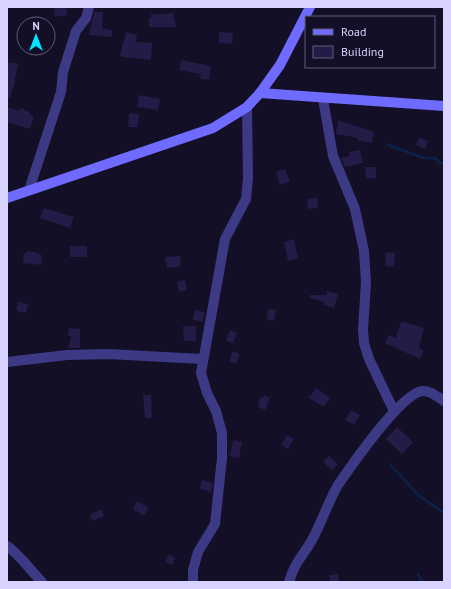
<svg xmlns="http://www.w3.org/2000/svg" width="451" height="589" viewBox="0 0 451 589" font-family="'PT Sans',sans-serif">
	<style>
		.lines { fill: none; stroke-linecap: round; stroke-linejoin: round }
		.stream { stroke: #0c2248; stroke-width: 2.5 }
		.building { fill: #241b47 }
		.street { stroke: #3d3a85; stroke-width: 10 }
		.secondary { stroke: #6f6bff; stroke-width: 10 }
	</style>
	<rect width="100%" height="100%" fill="#130f26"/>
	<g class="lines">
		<g class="stream">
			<polyline points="388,145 424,158 435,158 440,163 444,164"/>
			<polyline points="390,464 418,495 444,513"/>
			<polyline points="418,574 423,582"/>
		</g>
	</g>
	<g class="building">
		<polygon points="54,7 66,7 67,15 55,17"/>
		<polygon points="94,12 103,12 102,28 112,30 112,37 89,35"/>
		<polygon points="173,12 176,27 149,27 149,18 151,18 151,14 167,14"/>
		<polygon points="126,32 137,35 136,42 152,43 151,60 122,57 120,55"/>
		<polygon points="219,32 233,33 232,44 219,43"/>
		<polygon points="181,60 211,66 209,80 200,79 201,74 179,70"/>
		<polygon points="9,62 18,64 13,90 12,90 10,98 7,97 7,69"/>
		<polygon points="139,95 160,99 158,110 137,107"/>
		<polygon points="7,107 19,111 20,108 30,112 29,114 34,116 30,129 7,122"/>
		<polygon points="129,113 139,114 138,127 128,127"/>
		<polygon points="338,120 374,132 372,143 358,140 358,138 336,134"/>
		<polygon points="419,138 428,141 425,149 416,145"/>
		<polygon points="360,150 363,163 345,167 341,158 350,156 349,152"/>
		<polygon points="365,167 376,167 376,178 366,179"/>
		<polygon points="285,169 290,182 280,185 276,172"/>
		<polygon points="317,198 318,208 308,209 307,199"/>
		<polygon points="44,208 74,217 70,228 40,218"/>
		<polygon points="294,239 298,258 288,261 284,242"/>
		<rect x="70" y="246" width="17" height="11"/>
		<polygon points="27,251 39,253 39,255 42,255 41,265 23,263 24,253 26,254"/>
		<polygon points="386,252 395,253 394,267 385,266"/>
		<polygon points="180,256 181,266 167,268 165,257"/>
		<polygon points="185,280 187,290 179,292 177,282"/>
		<polygon points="327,291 338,294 334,308 324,305 325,302 310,298 310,295 326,295"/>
		<polygon points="18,302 28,304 26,313 16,311"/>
		<polygon points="269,309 276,310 274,321 266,319"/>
		<polygon points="195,310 205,312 203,322 193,320"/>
		<polygon points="401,321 424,328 419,348 424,350 420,359 385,343 389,335 396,338"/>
		<polygon points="183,326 196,326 196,341 184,341"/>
		<polygon points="69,328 80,329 80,348 68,348 71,336 68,336"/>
		<polygon points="230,330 237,333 233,343 226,341"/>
		<polygon points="233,351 240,354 236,364 229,361"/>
		<polygon points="316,388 330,398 324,407 309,398"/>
		<polygon points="143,395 151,395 152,418 145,418"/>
		<polygon points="264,395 270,398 265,410 258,407 259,405 258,404 261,397 263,398"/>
		<polygon points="351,410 360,415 354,425 345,420"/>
		<polygon points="397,427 413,442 402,454 386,439"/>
		<polygon points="287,435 294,439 288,449 281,445"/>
		<polygon points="233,440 242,442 239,458 230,456"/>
		<polygon points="329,456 338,464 332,470 323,462"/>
		<polygon points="202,480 213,483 211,492 200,489"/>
		<polygon points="137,501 149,508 144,516 133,509"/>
		<polygon points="101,509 104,516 93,521 90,515"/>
		<polygon points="169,554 175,558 172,565 165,562"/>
		<polygon points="338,574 339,582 330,582 329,575"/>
	</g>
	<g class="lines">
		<g class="street">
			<polyline points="323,99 333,156 355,209 364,251 366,282 363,330 364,343 369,359 394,411"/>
			<polyline points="29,190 61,92 63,72 76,31 86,18 89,7"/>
			<polyline points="7,362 67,355 108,354 202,359"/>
			<path d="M7,546c12,8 24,25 35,36"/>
			<polyline points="193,582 193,570 198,552 215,524 222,458 222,433 216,411 207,393 201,373 225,239 246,199 248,178 247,107"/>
			<path d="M289,582c5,-19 14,-26 23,-42 10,-18 16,-38 26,-55 13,-19 63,-91 84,-94 8,-1 16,6 22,10"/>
		</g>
		<g class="secondary">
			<polyline points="260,93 444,106"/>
			<polyline points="7,198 213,128 247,107 260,93 280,65 310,7"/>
		</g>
	</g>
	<rect width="451" height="589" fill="none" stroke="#d9d4ff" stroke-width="16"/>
	<rect x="305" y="16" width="130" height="52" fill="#130f26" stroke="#625e7d"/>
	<rect x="313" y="29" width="20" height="6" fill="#6f6bff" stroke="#625e7d"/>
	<text x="341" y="36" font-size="12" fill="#d9d4ff">Road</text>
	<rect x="313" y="46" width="20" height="12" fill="#241b47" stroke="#625e7d"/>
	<text x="341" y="56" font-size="12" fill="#d9d4ff">Building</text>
	<g transform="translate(36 36)"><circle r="19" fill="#130f26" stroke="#625e7d"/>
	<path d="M0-3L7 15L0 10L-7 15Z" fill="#00e5ff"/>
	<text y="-6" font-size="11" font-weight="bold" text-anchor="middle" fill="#d9d4ff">N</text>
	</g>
</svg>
